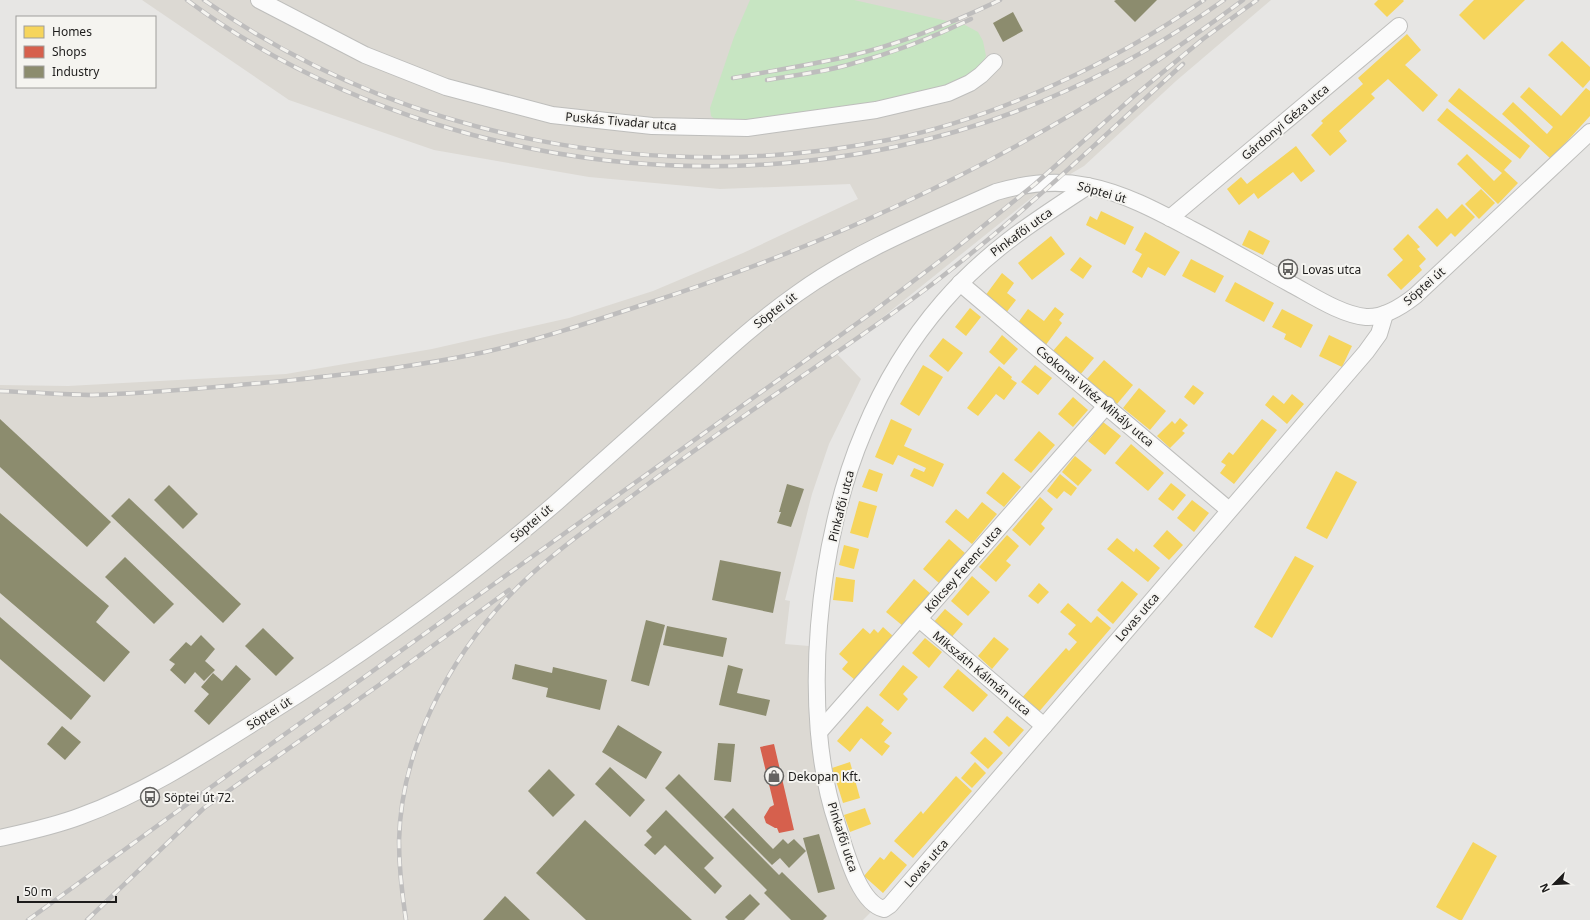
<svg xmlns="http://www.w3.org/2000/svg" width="1590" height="920" viewBox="0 0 1590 920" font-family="'Noto Sans',sans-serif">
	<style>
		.built { fill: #dcd9d3 }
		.green { fill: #c7e5c2 }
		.homes { fill: #f6d55c }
		.shops { fill: #d6604d }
		.industry { fill: #8c8c6e }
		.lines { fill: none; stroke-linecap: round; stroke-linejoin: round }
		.minor-casing { stroke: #bebebc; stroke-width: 18 }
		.minor { stroke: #fbfbfb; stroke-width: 16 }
		.rail-casing { stroke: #bebdbd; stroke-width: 4.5 }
		.rail { stroke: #f5f4f0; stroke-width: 3; stroke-dasharray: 9; stroke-linecap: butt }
		.labels { text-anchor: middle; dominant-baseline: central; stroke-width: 4; stroke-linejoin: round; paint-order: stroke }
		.street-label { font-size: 12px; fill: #1d1c1b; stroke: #f5f4f0 }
		.poi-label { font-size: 12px; fill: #1d1c1b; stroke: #f5f4f0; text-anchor: start }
	</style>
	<rect width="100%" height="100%" fill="#e7e6e4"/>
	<polygon class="built" points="142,0 1271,0 1176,81 1084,166 1035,195 837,354 861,379 829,444 812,494 785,600 790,601 785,644 809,646 808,685 812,738 850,877 871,912 863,920 0,920 0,385 68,386 286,374 432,349 569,318 653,291 743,253 858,199 850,184 720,189 589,177 434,150 289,100"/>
	<polygon class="green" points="750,0 854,0 965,25 978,32 983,41 986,56 980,67 960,81 896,99 757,121 717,121 711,116 710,108 734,37"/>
	<g class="homes">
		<polygon points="1378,0 1403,0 1404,1 1387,17 1374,4"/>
		<polygon points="1474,0 1525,0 1484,40 1459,15"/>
		<polygon points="1407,34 1421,50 1405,65 1438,95 1423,112 1388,79 1371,94 1375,98 1339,131 1347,141 1330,156 1311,135 1323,123 1321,121 1363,84 1358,78"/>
		<polygon points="1562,41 1590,67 1590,80 1583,88 1548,55"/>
		<polygon points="1529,87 1561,116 1586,88 1590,91 1590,116 1551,159 1502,114 1513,102 1547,134 1553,127 1520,97"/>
		<polygon points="1459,88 1530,146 1520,159 1448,101"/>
		<polygon points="1447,108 1512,161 1504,170 1518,183 1498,204 1457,164 1467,154 1494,181 1502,173 1437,120"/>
		<polygon points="1296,146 1315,171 1301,182 1293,172 1258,199 1254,193 1239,205 1227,189 1241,177 1247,184"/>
		<polygon points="1481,189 1495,203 1479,219 1465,204"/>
		<polygon points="1462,204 1475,217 1455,237 1451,233 1437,247 1418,227 1437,208 1447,219"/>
		<polygon points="1101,211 1134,227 1125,245 1086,225 1090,216 1097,220"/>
		<polygon points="1249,230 1270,241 1263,255 1242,245"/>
		<polygon points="1145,232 1180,252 1165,276 1148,267 1142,278 1132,272 1142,254 1135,250"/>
		<polygon points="1408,234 1420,247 1417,249 1426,259 1419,266 1422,270 1401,290 1387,275 1403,260 1393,249"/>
		<polygon points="1051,236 1065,254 1032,280 1018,263"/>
		<polygon points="1080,257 1092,266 1083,279 1070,270"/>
		<polygon points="1191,259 1224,276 1215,293 1182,276"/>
		<polygon points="1002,273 1014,283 1007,293 1016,300 1006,313 985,296"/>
		<polygon points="1235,282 1274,303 1264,322 1225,301"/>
		<polygon points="1055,307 1064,314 1059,320 1062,323 1045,346 1017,324 1028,309 1044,321"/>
		<polygon points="970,308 981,317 966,336 955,327"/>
		<polygon points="1282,309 1313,325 1301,348 1284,339 1286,334 1272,327"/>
		<polygon points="1002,335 1018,349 1004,365 989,352"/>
		<polygon points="1329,335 1352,346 1342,367 1319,356"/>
		<polygon points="1066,336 1094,358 1080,375 1052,352"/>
		<polygon points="943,338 963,353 948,372 929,356"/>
		<polygon points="1104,360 1133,385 1117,404 1087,379"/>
		<polygon points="923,365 943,377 919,416 900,404"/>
		<polygon points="1035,365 1052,378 1038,395 1021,382"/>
		<polygon points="999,366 1012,377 1011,379 1017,383 1004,400 996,394 978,416 967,408"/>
		<polygon points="1193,385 1204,393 1194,405 1184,397"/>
		<polygon points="1139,388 1166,411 1150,430 1123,408"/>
		<polygon points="1292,394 1304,404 1287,424 1265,405 1273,395 1284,404"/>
		<polygon points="1073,397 1088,410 1073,427 1058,414"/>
		<polygon points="1180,418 1188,425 1182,431 1185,433 1170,448 1157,436 1172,421 1175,424"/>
		<polygon points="891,419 912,429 904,446 944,464 933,487 910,476 914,468 924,472 926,468 898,455 893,465 875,457"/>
		<polygon points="1262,419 1277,430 1234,484 1220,473 1226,465 1221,462 1229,452 1233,455"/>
		<polygon points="1103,422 1121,436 1105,455 1088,441"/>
		<polygon points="1039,431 1055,445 1031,473 1014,460"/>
		<polygon points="1131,444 1164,473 1148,491 1115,463"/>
		<polygon points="1075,456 1092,470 1078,486 1062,472"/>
		<polygon points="869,469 883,474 877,492 862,487"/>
		<polygon points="1336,471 1357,482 1327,539 1306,528"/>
		<polygon points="1003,472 1021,487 1004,507 986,493"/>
		<polygon points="1060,474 1077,488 1071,496 1064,491 1057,499 1047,491"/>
		<polygon points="1171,483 1186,495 1173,511 1158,499"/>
		<polygon points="1040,497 1053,509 1041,524 1045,528 1030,546 1012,530"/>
		<polygon points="1192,500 1209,513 1194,532 1177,518"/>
		<polygon points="859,501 877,506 868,538 850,533"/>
		<polygon points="982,502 997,514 972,544 945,522 956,509 968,519"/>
		<polygon points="1167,530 1183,545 1169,560 1153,546"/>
		<polygon points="1007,535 1019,546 1006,561 1011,565 996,582 979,567"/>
		<polygon points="1117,538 1134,552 1136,548 1160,568 1148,582 1107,549"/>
		<polygon points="949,539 965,553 939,583 923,569"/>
		<polygon points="844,545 859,549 854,569 839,565"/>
		<polygon points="1295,556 1314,566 1272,638 1254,627"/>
		<polygon points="972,576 990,592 968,616 951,601"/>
		<polygon points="836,577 855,580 853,602 833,600"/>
		<polygon points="914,579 931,594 903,626 886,612"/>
		<polygon points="1122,581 1138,594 1113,624 1097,610"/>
		<polygon points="1039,583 1049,592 1038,604 1028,596"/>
		<polygon points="1068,603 1091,623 1097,616 1111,628 1037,714 1020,700 1066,648 1069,651 1077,642 1068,634 1076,625 1060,612"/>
		<polygon points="945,609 963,624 950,639 933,623"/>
		<polygon points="883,627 894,637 855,680 842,669 848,662 839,654 863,628 870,634 874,629 878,633"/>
		<polygon points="994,637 1009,649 992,669 978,656"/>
		<polygon points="925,638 942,652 929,668 912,653"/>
		<polygon points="903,665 918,677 903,694 908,699 898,711 879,695"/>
		<polygon points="958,669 988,695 973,712 943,687"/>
		<polygon points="867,706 884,720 881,724 892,733 884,742 890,746 882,756 861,738 850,752 837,741"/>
		<polygon points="1007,716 1024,730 1009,747 993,732"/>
		<polygon points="985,737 1003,753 988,769 970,753"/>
		<polygon points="850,762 860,798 843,803 832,768"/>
		<polygon points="975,762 986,773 972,788 961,778"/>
		<polygon points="956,776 972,791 913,858 894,841 921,811 923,814"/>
		<polygon points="865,808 871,824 850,832 844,815"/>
		<polygon points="1473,842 1497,856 1462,920 1459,920 1436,907"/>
		<polygon points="891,851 907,865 883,893 864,876 880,857 884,860"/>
	</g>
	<polygon class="shops" points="774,744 794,830 779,833 777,828 775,828 766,823 764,817 770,807 774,805 760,747"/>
	<g class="industry">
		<polygon points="1116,0 1157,0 1135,22 1114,1"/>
		<polygon points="1013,12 1023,31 1003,42 993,23"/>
		<polygon points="0,419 111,522 87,547 0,467"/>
		<polygon points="787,484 804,489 791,527 777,523 781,512 779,512"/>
		<polygon points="169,485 198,514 183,529 154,500"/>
		<polygon points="129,498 241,604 223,623 111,516"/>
		<polygon points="0,513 109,606 96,622 130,652 104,682 0,593"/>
		<polygon points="125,557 174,604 154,624 105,577"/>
		<polygon points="720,560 781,572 773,613 712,600"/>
		<polygon points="0,617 91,696 71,720 0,659"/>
		<polygon points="646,620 665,625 649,686 631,681"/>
		<polygon points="667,626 727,638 723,657 663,645"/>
		<polygon points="263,628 294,658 276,676 245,646"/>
		<polygon points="201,635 215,649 205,661 215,670 204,681 195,672 185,684 170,670 175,664 169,660 186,642 191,646"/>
		<polygon points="515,664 552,673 553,667 607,680 600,710 546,697 548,688 512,679"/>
		<polygon points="236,665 251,679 209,725 194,711 209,694 201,687 213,673 222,681"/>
		<polygon points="728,665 743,669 737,693 770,700 766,716 719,705"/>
		<polygon points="618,725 662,752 646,779 602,752"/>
		<polygon points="62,726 81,742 65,760 47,744"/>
		<polygon points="718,743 735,744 731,782 714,780"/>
		<polygon points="610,767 645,800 630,817 595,784"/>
		<polygon points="549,769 575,795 553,817 528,791"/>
		<polygon points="679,774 779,875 782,872 827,916 823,920 791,920 764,893 767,890 665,788"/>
		<polygon points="733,808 773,849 783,839 788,844 794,839 806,851 789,868 780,858 772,865 724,817"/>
		<polygon points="666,810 714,858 704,868 722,886 715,894 665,845 655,855 644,845 652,837 646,831"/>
		<polygon points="585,820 692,920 586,920 536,873"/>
		<polygon points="819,834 835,889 818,893 803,838"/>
		<polygon points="750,894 760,904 744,920 728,920 725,917"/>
		<polygon points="505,896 530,920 483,920"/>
	</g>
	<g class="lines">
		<g class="minor-casing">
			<g id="minor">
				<polyline points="259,0 365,55 446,87 552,115 652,126 747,128 876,110 948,93 970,83 981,75 994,62"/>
				<path d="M1088,186c-55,36 -101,65 -145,116 -32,37 -60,83 -79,129 -46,107 -65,281 -27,393 8,24 21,79 47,85l6,-4 476,-553 13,-18 6,-20"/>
				<polyline points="1170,218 1399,26"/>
				<polyline points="960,283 1229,510"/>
				<polyline points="919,619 1044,726"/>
				<polyline points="819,732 1107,405"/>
				<path d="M0,838c27,-6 55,-12 81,-22 66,-24 126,-64 185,-101 102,-64 200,-134 291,-213 46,-41 93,-83 139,-124 33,-30 65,-59 102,-85 60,-43 131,-71 198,-101 30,-9 61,-12 92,-6 36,7 71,26 103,43 33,17 65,36 98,54 21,11 52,32 77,34 18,1 35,-10 49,-21l175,-164"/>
			</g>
		</g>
		<use href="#minor" class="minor"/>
		<g class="rail-casing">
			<g id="rail">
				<path d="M187,0c75,56 159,96 248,124 208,65 436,56 635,-35 54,-24 106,-55 154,-89"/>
				<path d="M204,0c198,139 452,187 689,139 106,-22 222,-77 311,-139"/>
				<path d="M733,78c38,-7 78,-13 116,-22 52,-12 103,-33 151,-56"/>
				<path d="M767,80c28,-5 57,-8 84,-16 42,-11 81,-26 120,-45"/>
				<path d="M0,391c31,1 62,4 93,4 61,-2 120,-8 180,-13 71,-7 142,-15 212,-30 52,-12 103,-29 154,-46 216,-69 422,-169 604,-306"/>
				<polyline points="28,920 168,818 870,314 945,257 1035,184 1134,96 1203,39 1257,0"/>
				<polyline points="87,920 204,808 379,685 509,590"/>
				<path d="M406,920c-4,-26 -7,-53 -7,-79 2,-91 48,-180 110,-245 36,-38 81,-69 123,-100 91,-69 187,-129 279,-196 97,-71 183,-155 272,-236"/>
			</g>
		</g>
		<use href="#rail" class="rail"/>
	</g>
	<defs>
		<g id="bus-ring" transform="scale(1)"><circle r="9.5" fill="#f5f4f0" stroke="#646361" stroke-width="1.5"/><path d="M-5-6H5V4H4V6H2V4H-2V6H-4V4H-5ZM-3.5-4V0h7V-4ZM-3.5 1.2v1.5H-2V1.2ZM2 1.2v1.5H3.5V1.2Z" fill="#646361"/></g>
		<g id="shop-ring" transform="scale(1)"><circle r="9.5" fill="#f5f4f0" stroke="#646361" stroke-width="1.5"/><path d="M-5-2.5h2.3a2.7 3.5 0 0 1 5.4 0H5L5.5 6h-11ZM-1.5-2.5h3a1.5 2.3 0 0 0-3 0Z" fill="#646361"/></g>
	</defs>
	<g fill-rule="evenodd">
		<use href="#bus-ring" x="1288" y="269"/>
		<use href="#shop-ring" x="774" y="776"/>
		<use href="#bus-ring" x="150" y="797"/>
	</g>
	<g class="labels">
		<g class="street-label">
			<text transform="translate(621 121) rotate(5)">Puskás Tivadar utca</text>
			<text transform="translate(1285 122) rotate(-40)">Gárdonyi Géza utca</text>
			<text transform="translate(1102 192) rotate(16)">Söptei út</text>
			<text transform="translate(1021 232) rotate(-36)">Pinkafői utca</text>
			<text transform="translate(1424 286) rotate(-41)">Söptei út</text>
			<text transform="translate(775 310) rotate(-37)">Söptei út</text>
			<text transform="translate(1095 396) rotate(40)">Csokonai Vitéz Mihály utca</text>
			<text transform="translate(841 506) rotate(-76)">Pinkafői utca</text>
			<text transform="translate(531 523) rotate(-40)">Söptei út</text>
			<text transform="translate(963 569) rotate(-49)">Kölcsey Ferenc utca</text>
			<text transform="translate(1137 617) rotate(-49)">Lovas utca</text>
			<text transform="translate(982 673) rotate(40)">Mikszáth Kálmán utca</text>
			<text transform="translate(269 713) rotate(-32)">Söptei út</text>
			<text transform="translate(843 837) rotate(72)">Pinkafői utca</text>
			<text transform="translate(926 863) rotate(-49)">Lovas utca</text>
		</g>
		<g class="poi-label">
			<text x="1302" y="269">Lovas utca</text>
			<text x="788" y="776">Dekopan Kft.</text>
			<text x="164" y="797">Söptei út 72.</text>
		</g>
	</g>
	<rect x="16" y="16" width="140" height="72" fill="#f5f4f0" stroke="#9f9e9b"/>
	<rect x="24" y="26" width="20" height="12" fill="#f6d55c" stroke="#9f9e9b"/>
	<text x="52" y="36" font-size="12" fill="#1d1c1b">Homes</text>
	<rect x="24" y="46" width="20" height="12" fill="#d6604d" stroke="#9f9e9b"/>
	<text x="52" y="56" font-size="12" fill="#1d1c1b">Shops</text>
	<rect x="24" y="66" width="20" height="12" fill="#8c8c6e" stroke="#9f9e9b"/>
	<text x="52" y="76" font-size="12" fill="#1d1c1b">Industry</text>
	<g transform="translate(1554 884) rotate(246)" stroke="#f5f4f0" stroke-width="3" paint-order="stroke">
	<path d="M0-3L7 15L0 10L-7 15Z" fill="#1d1c1b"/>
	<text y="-6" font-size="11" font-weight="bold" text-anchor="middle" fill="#1d1c1b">N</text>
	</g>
	<path d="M18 896v6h98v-6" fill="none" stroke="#1d1c1b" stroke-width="2"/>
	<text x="24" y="896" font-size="12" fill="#1d1c1b" stroke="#f5f4f0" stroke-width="3" paint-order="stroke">50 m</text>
</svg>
